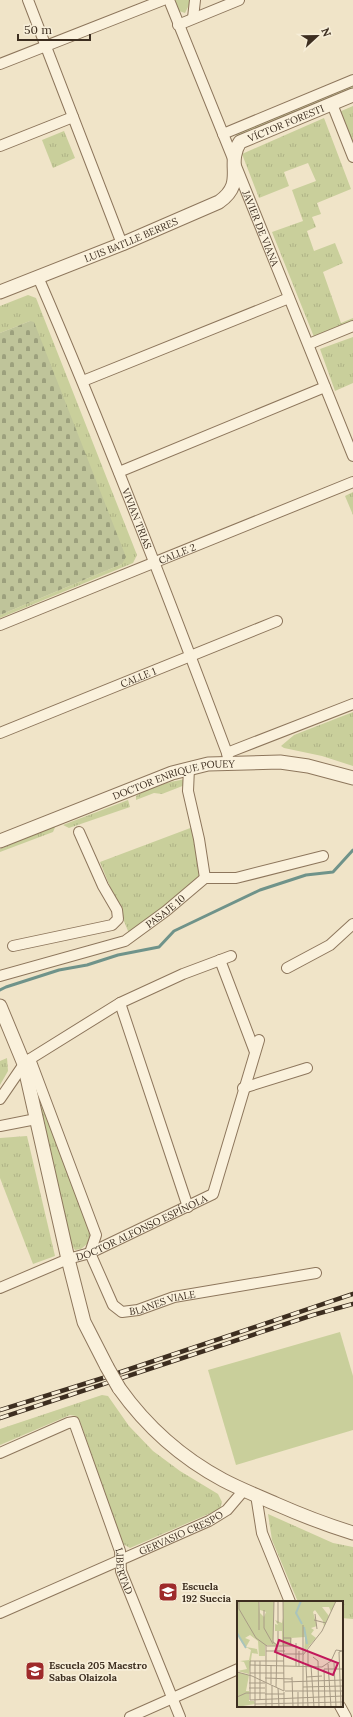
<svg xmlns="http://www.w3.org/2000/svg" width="353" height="1717" viewBox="0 0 353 1717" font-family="Lora,serif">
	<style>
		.grass { fill: url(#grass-tufts) }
		.cemetery { fill: url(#cemetery-stones) }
		.garden { fill: #c9cf9b }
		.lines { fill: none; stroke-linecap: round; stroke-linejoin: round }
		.stream { stroke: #6f938a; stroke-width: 3 }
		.minor-casing { stroke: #8d765c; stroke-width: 12 }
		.tertiary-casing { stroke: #8d765c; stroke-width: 15 }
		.minor { stroke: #faf1dc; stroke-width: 10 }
		.tertiary { stroke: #faf1dc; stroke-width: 13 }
		.rail-casing { stroke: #3d2e20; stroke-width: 4.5 }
		.rail { stroke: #f7eed8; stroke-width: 3; stroke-dasharray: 9; stroke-linecap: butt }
		.tertiary-bridge-casing { stroke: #8d765c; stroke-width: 15; stroke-linecap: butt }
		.tertiary-bridge { stroke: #faf1dc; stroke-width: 13 }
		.labels { text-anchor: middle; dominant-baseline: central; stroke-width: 3.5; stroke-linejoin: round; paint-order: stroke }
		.street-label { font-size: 10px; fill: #3d2e20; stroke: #f7eed8 }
		.poi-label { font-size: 10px; font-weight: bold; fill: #3d2e20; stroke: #f7eed8; text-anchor: start }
		.inset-river { fill: none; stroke: #a9c4bc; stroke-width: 2 }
		.inset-road { fill: none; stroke: #a89b85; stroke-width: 1 }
		.view { fill: #c2185b; fill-opacity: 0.15; stroke: #c2185b; stroke-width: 2 }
		.inset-edge { fill: none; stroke: #3d2e20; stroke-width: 2 }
	</style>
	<defs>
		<pattern id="grass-tufts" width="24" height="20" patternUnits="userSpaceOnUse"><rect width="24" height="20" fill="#c9cf9b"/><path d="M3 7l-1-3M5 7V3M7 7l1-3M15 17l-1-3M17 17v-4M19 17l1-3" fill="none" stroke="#aeb285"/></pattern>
		<pattern id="cemetery-stones" width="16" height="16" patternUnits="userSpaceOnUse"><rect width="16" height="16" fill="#bfc49a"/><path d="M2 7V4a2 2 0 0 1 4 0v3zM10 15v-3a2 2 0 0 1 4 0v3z" fill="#9ca07d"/></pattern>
	</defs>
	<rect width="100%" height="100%" fill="#f0e4c8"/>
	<g class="grass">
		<polygon points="175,0 189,0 190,3 185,13 179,11"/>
		<polygon points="353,85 353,90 241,136 235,135 235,133"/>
		<polygon points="353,106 353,144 339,112"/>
		<polygon points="324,118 351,189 317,203 321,214 312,217 316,227 307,231 314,251 335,243 343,263 323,272 341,323 353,318 353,321 314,337 272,232 303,221 292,190 316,181 308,163 284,172 289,186 259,198 242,154"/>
		<polygon points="64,131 75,158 53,168 42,140"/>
		<polygon points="28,295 36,298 137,555 133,563 0,618 0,615 122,564 30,321 0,333 0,306"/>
		<polygon points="353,337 353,383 335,391 320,349"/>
		<polygon points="353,492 353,515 345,496"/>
		<polygon points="353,712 353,766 322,756 284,748 281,746 294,735"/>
		<path d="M186,779l-1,6 -23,9 -8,-1 -18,7v-4c16,-10 32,-14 50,-17z"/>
		<polygon points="128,800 130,807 69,828 63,825"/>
		<polygon points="56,825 53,832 0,852 0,849"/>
		<polygon points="193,827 201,875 130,936 100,862"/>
		<polygon points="7,1058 8,1071 0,1085 0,1061"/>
		<polygon points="30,1072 93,1232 92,1240 81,1249 75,1250 71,1244"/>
		<polygon points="27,1136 55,1256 33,1264 0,1178 0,1138"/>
		<polygon points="102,1395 108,1396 129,1426 153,1451 180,1471 218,1494 222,1502 220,1509 130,1548 123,1544 79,1419 76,1416 70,1415 0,1445 0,1429"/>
		<polygon points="268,1514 333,1543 353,1547 353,1619 342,1618 342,1602 298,1602 272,1540"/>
	</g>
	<polygon class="cemetery" points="30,321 34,322 126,557 122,564 0,615 0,333"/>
	<polygon class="garden" points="340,1332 353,1376 353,1430 236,1465 208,1370"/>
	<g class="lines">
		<polyline class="stream" points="0,990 6,987 59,970 87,965 118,955 159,947 174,931 260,890 306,875 333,872 353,850"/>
		<g class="minor-casing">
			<g id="minor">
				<polyline points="28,0 122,244"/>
				<path id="s1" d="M169,0l184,456"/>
				<polyline points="193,18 195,0"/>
				<polyline points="178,25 239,0"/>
				<polyline points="0,64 163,0"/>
				<polyline points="332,104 353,157"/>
				<polyline points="223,134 353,80"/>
				<polyline points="0,146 73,117"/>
				<path id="s2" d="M38,277c68,157 129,316 189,476l2,10"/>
				<polyline points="309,344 353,326"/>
				<polyline points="83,381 289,298"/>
				<polyline points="119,472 325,387"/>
				<path id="s3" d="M0,625l353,-143"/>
				<path id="s4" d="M0,733l277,-112"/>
				<polyline points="227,753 353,704"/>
				<polyline points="189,768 188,791 199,839 205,878"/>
				<polyline points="13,946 112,925 118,919 117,910 103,886 79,832"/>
				<polyline points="220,960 255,1052"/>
				<polyline points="287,968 330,945 353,924"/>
				<path id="s5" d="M0,976l125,-35 41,-30 39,-33h31l87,-22"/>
				<polyline points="120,1003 188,1207"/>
				<polyline points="30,1059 120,1003 183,974 231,956"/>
				<polyline points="243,1088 307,1068"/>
				<path id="s6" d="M0,1099l24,-35 6,-5 66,176 -6,18 23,52 9,7 16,-2 36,-13 142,-24"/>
				<polyline points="0,1126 36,1119"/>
				<path id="s7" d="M0,1288l68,-29 22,-6 123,-59 46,-154"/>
				<path id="s8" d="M0,1453l68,-30 6,-1 46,129 1,20 59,146"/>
				<polyline points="256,1495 262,1533 290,1602"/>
				<path id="s9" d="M0,1613l209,-92 18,-11 17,-20"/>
				<polyline points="340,1706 346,1717"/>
				<polyline points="130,1717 238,1669"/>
			</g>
		</g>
		<g class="tertiary-casing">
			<g id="tertiary">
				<path id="s10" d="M0,292l122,-48 97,-42c28,-20 6,-37 21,-60l113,-47"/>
				<path id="s11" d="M0,841l172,-68 36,-9 72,-2 28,4 45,12"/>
				<polyline points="0,1006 24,1064 68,1259 84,1322 107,1367"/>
				<path d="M119,1388c27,38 63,70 104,92 17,9 35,16 53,24 25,11 51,21 77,29"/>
			</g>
		</g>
		<use href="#minor" class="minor"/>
		<use href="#tertiary" class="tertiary"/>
		<g class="rail-casing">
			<g id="rail">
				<polyline points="0,1410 103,1378 353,1294"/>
				<polyline points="0,1418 313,1315 353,1304"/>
			</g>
		</g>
		<use href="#rail" class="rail"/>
		<g class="tertiary-bridge-casing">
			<polyline id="tertiary-bridge" points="107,1367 119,1388"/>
		</g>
		<use href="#tertiary-bridge" class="tertiary-bridge"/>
	</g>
	<defs>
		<g id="school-square" transform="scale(1)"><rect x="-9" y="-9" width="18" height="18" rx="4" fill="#9e2a2b" stroke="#f7eed8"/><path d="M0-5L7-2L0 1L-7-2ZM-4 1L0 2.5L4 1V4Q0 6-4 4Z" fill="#fff"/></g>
	</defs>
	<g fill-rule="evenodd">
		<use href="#school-square" x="168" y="1592"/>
		<use href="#school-square" x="35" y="1671"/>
	</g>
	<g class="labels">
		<g class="street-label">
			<text stroke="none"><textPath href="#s10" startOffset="353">VÍCTOR FORESTI</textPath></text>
			<text stroke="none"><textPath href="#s1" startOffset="246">JAVIER DE VIANA</textPath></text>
			<text stroke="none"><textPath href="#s10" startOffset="141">LUIS BATLLE BERRES</textPath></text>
			<text stroke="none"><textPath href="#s2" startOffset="261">VIVIAN TRIAS</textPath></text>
			<text stroke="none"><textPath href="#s3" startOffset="191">CALLE 2</textPath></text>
			<text stroke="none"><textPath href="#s4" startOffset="149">CALLE 1</textPath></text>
			<text stroke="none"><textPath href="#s11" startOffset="185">DOCTOR ENRIQUE POUEY</textPath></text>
			<text stroke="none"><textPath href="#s5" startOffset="180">PASAJE 10</textPath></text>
			<text stroke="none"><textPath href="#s7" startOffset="154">DOCTOR ALFONSO ESPÍNOLA</textPath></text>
			<text stroke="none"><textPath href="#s6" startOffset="367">BLANES VIALE</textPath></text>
			<text stroke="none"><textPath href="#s9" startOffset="198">GERVASIO CRESPO</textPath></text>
			<text stroke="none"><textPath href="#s8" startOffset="238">LIBERTAD</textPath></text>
		</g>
		<g class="poi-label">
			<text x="182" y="1586">Escuela<tspan x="182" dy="12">192 Suecia</tspan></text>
			<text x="49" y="1665">Escuela 205 Maestro<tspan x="49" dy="12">Sabas Olaizola</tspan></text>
		</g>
	</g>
	<g transform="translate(237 1601)">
		<rect width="106" height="106" fill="#f0e4c8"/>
		<path d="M0,0h22l1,12 4,4 2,-5 -6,-2v-9h14l-1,40 5,5 -13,-1v11h-6l-1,-15 -8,-6 -5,3 5,2 -4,7 11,2 1,5 -6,-1 -3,21 -12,-3 10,-2 -3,-7 -4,-1 9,-1 2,-10 -5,-3 -4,-4 -5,-10zM46,0h53l-5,11 -2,-5h-7l7,9 -5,11 -1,-6 -8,-11 -2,2 4,14 -6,2 3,2 -3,4 5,4 -12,14 1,-15 -14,1 1,8h-10v-15h-7v-7l3,1 -3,-5 7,3v-5l1,5zM0,71l12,3 -3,16h3v10h5l1,3 -18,3z" fill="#c9cf9b"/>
		<path class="inset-river" d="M64,0l-5,12 6,11M67,26l3,17M0,32l9,15"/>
		<path class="inset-road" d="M2,0v8l17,29 11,8h29M22,0v29M37,0l-1,41 4,3M46,0l1,90M27,9v18l9,16M78,13l2,15M77,19l12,3M41,22v-22M46,37h8l-1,8M41,44v-14M29,50h19M62,50v15M47,53h19M66,53v-29M76,56l5,4 1,46M47,60h-34v39l93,-4M97,62l2,44M91,63l3,43M13,64l72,2 9,-6 5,-11 7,1M69,64l2,42M71,64v-13M59,65v-23M74,65l3,41M0,71l15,4 32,15M13,72h34M55,76l1,30M69,76l16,-1M28,77l27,1M47,81l59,-2M12,82h16M34,83v-19M35,84v22M39,86l1,-41M66,86l40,-1M12,87h16M41,87l1,19M48,90h58M47,91v15M61,91v15M28,93h19M0,96l9,-4h19M23,99v-39M18,103l88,-2M18,106v-46M29,106v-62M66,106v-52l19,-24 14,-30M88,106l-1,-38h19M104,106l-2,-55 3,-1"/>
		<path class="view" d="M42,39l59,23 -5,12 -58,-23z"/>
		<rect width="106" height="106" class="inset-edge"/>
	</g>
	<g transform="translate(317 36) rotate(68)" stroke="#f7eed8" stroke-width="3" paint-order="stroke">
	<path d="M0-3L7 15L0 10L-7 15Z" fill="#3d2e20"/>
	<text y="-6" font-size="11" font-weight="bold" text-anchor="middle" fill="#3d2e20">N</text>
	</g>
	<path d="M18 34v6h72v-6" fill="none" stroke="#3d2e20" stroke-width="2"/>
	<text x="24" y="34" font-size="12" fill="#3d2e20" stroke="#f7eed8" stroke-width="3" paint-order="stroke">50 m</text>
</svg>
